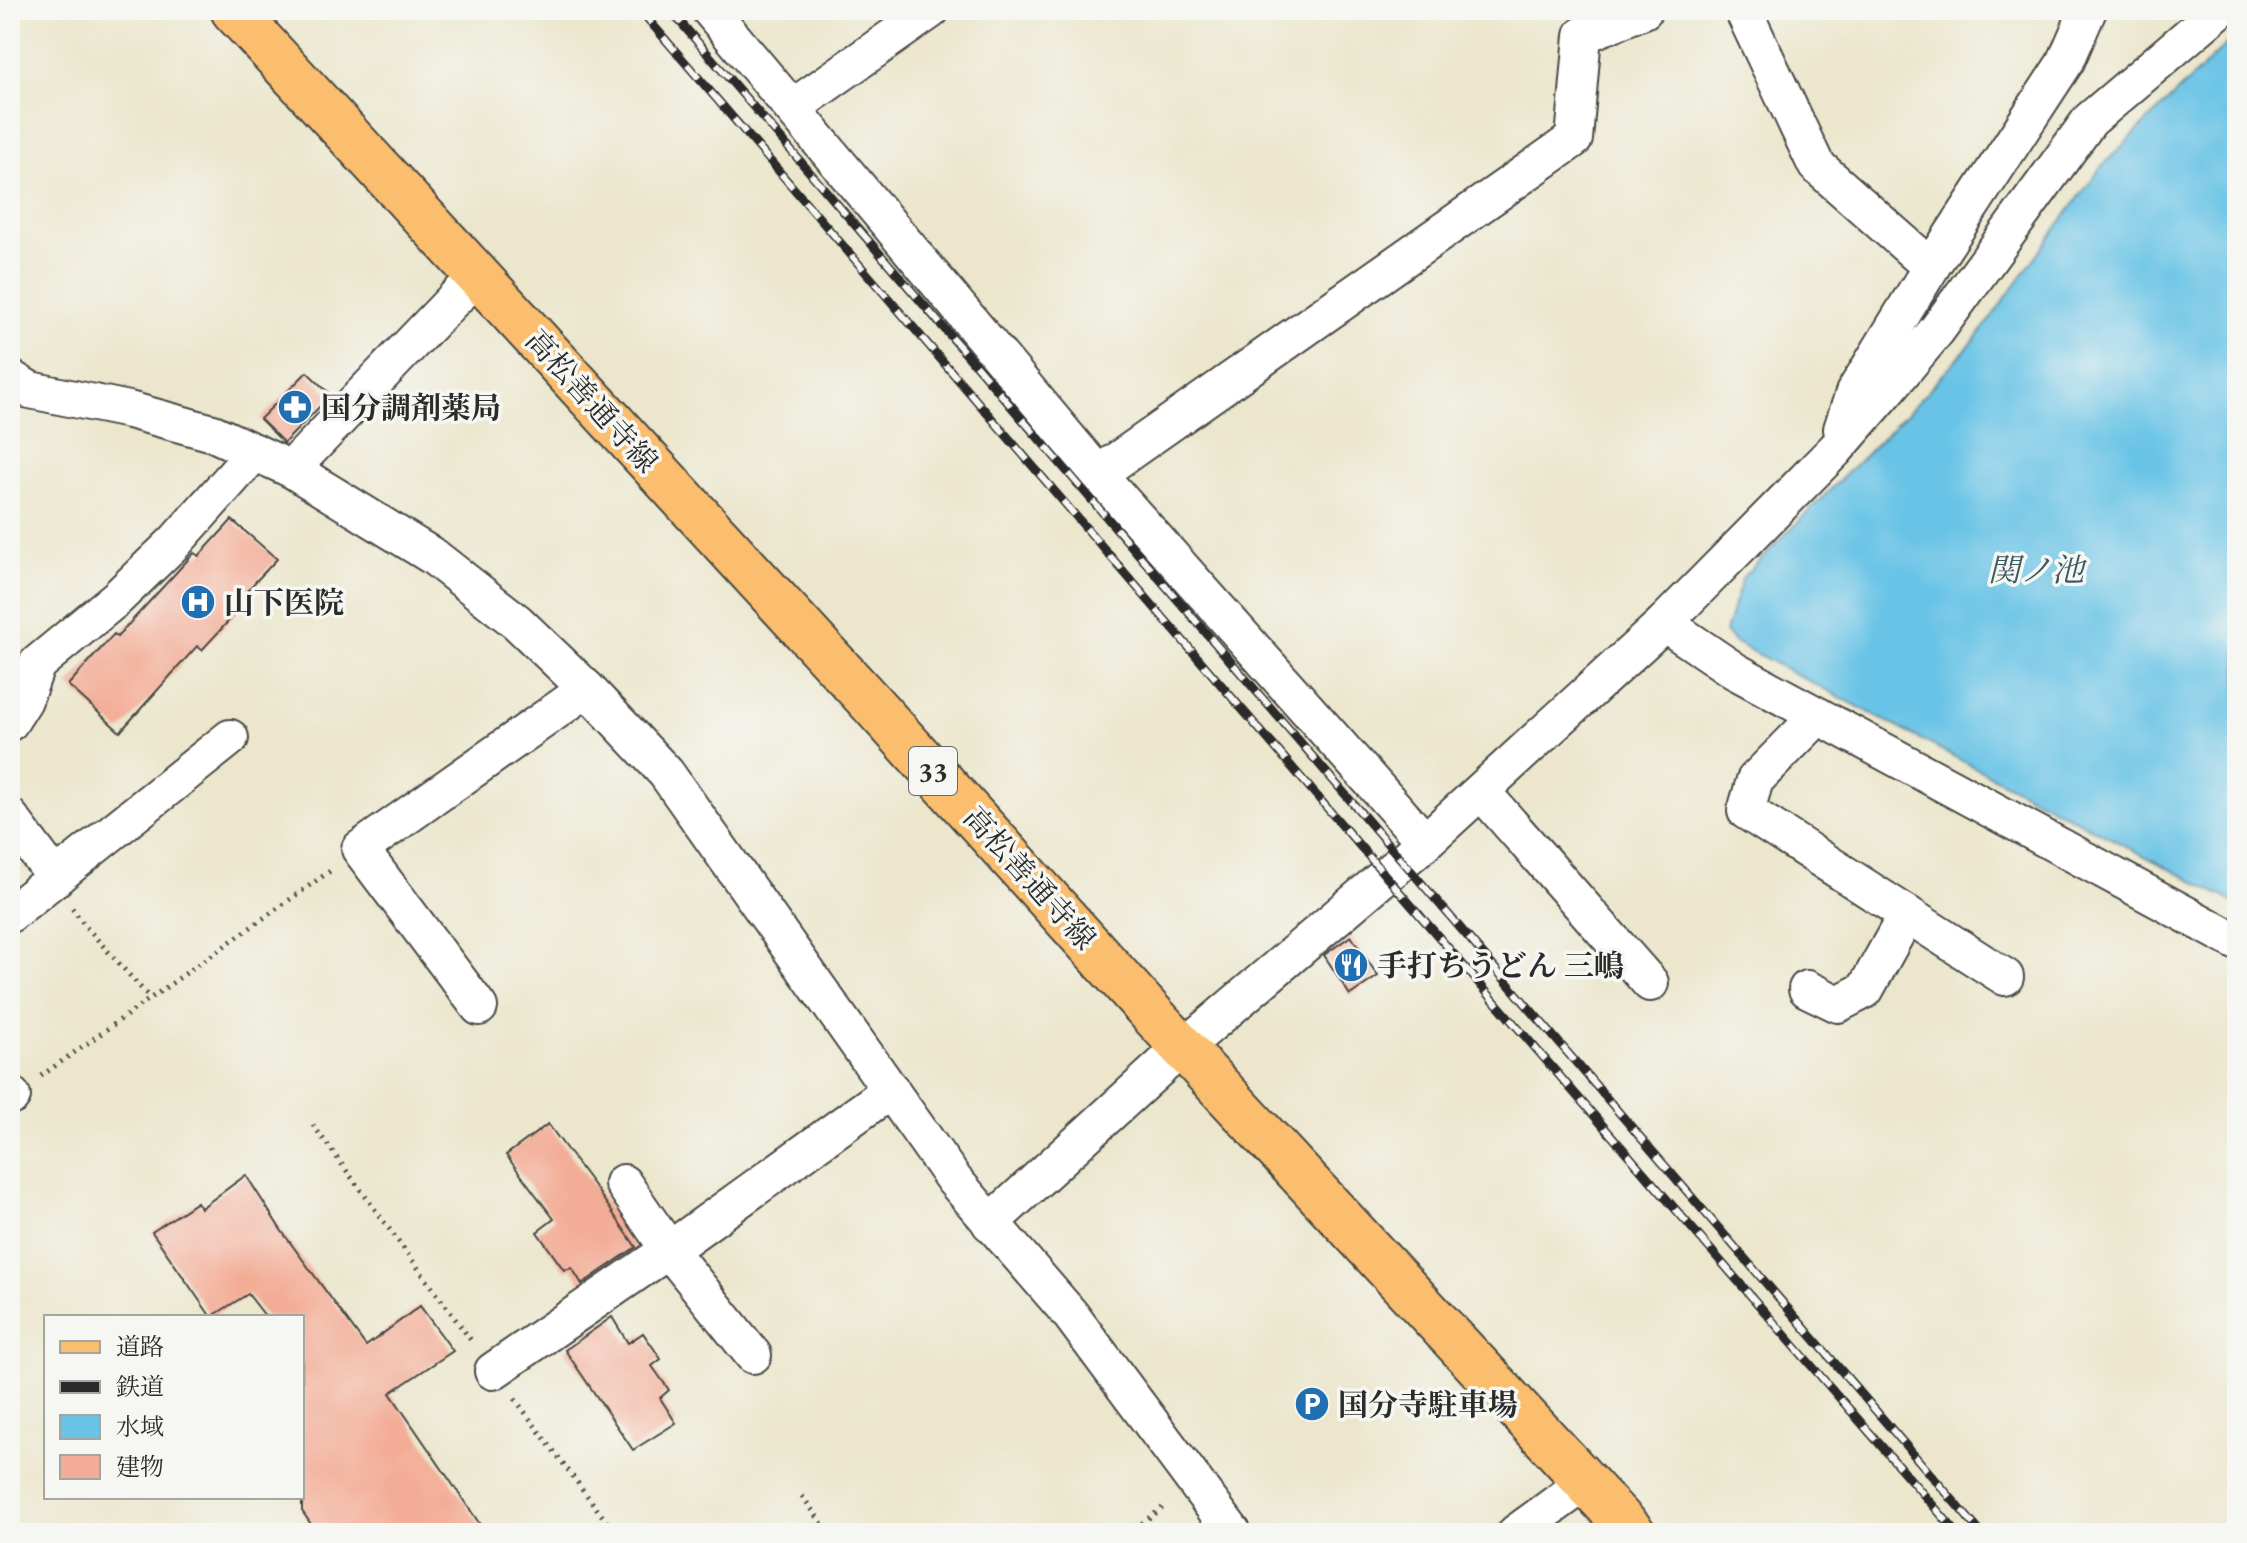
<svg xmlns="http://www.w3.org/2000/svg" width="2247" height="1543" viewBox="0 0 2247 1543" font-family="'EB Garamond','Noto Serif JP',serif">
	<style>
		.water { fill: #68c3e6; stroke: #4a7788; stroke-width: 2 }
		.building { fill: #f3ac95 }
		.lines { fill: none; stroke-linecap: round; stroke-linejoin: round }
		.minor-casing { stroke: #484743; stroke-width: 40 }
		.primary-casing { stroke: #484743; stroke-width: 48 }
		.path { stroke: #484743; stroke-width: 5; stroke-dasharray: 2 6; stroke-linecap: butt }
		.minor { stroke: #fff; stroke-width: 36 }
		.primary { stroke: #fabe6e; stroke-width: 44 }
		.rail-casing { stroke: #2b2b2b; stroke-width: 9 }
		.rail { stroke: #f6f6f2; stroke-width: 6; stroke-dasharray: 18; stroke-linecap: butt }
		.labels { text-anchor: middle; dominant-baseline: central; stroke-width: 7; stroke-linejoin: round; paint-order: stroke }
		.shield { fill: #f6f6f2; stroke: #686867; stroke-width: 2 }
		.shield-label { font-size: 28px; font-weight: bold; fill: #2b2b2b }
		.street-label { font-size: 30px; fill: #2b2b2b; stroke: #f6f6f2 }
		.poi-label { font-size: 30px; font-weight: bold; fill: #2b2b2b; stroke: #f6f6f2; text-anchor: start }
		.water-label { font-size: 32px; font-style: italic; fill: #3d5963; stroke: #f6f6f2 }
	</style>
	<rect width="100%" height="100%" fill="#f6f6f2"/>
	<filter id="ink" filterUnits="userSpaceOnUse"><feTurbulence type="fractalNoise" baseFrequency=".0125" numOctaves="2"/><feDisplacementMap in="SourceGraphic" scale="16" xChannelSelector="R" yChannelSelector="G"/><feConvolveMatrix kernelMatrix="1 2 1 2 8 2 1 2 1" color-interpolation-filters="sRGB"/></filter>
	<filter id="wash" filterUnits="userSpaceOnUse"><feTurbulence type="fractalNoise" baseFrequency=".006" numOctaves="4" result="noise"/><feDisplacementMap in="SourceGraphic" scale="32" xChannelSelector="R" yChannelSelector="G"/><feGaussianBlur stdDeviation="1.8" result="paint"/><feColorMatrix in="noise" values="0 0 0 0 0 0 0 0 0 0 0 0 0 0 0 0 0 1.4 0 .05"/><feComposite in="paint" operator="in"/></filter>
	<g filter="url(#wash)">
		<rect width="100%" height="100%" fill="#ebe6cc"/>
		<polygon class="water" points="2237,34 2237,904 1734,642 1725,632 1743,577 1913,407 1977,337 2102,166"/>
		<g id="blocks">
			<g class="building">
				<polygon points="307,372 331,395 284,443 260,419"/>
				<polygon points="232,520 277,559 242,596 247,601 202,650 197,646 120,732 68,685 114,634 117,637 194,553 199,556"/>
				<polygon points="1351,936 1378,976 1350,995 1324,955"/>
				<polygon points="548,1124 597,1190 636,1247 582,1284 572,1268 564,1270 537,1232 554,1219 506,1155"/>
				<polygon points="246,1175 281,1230 366,1346 420,1306 453,1351 390,1393 486,1533 317,1533 302,1511 302,1317 266,1317 248,1294 211,1317 152,1232 197,1202 201,1208"/>
				<polygon points="612,1317 628,1343 643,1333 661,1359 652,1366 669,1390 660,1398 676,1423 633,1450 565,1350"/>
			</g>
		</g>
	</g>
	<g filter="url(#ink)">
		<use href="#blocks" fill-opacity="0" stroke="#484743" stroke-width="2"/>
		<g class="lines">
			<g class="minor-casing">
				<g id="minor">
					<polyline points="710,10 1098,474 1425,842"/>
					<polyline points="1743,10 1816,165 1931,267"/>
					<polyline points="792,108 931,10"/>
					<polyline points="10,378 30,390 129,410 213,433 291,469 434,557 517,622 587,689 666,773 954,1180 1070,1314 1233,1533"/>
					<polyline points="1842,429 1854,393 1931,267 2066,61 2088,10"/>
					<polyline points="291,469 456,297 479,277"/>
					<polyline points="1098,474 1574,139 1583,35 1644,10"/>
					<polyline points="1664,623 1735,671 2237,942"/>
					<polyline points="1818,716 1755,780 1746,811 2005,977"/>
					<polyline points="10,722 24,700 37,664 117,598 175,542 255,452"/>
					<polyline points="1481,791 1650,983"/>
					<polyline points="10,817 56,878"/>
					<polyline points="10,914 230,738"/>
					<polyline points="1807,989 1838,1004 1865,990 1907,914"/>
					<polyline points="479,1007 360,849 587,689"/>
					<polyline points="10,1094 12,1096"/>
					<polyline points="623,1183 669,1250 753,1355"/>
					<polyline points="990,1223 1164,1064 1425,842 1664,623 1835,450 1889,388 1937,330 2090,120 2219,10"/>
					<polyline points="493,1371 669,1250 891,1090"/>
					<polyline points="1516,1533 1586,1482"/>
				</g>
			</g>
			<g class="primary-casing">
				<polyline id="primary" points="233,10 872,704 1160,1023 1633,1533"/>
			</g>
			<g class="path">
				<polyline points="72,908 87,928 150,998"/>
				<polyline points="41,1076 330,871"/>
				<polyline points="313,1125 473,1343"/>
				<polyline points="515,1399 615,1533"/>
				<polyline points="802,1496 829,1533"/>
				<polyline points="1129,1533 1166,1505"/>
			</g>
			<use href="#minor" class="minor"/>
			<use href="#primary" class="primary"/>
			<g class="rail-casing">
				<g id="rail">
					<polyline points="640,10 1384,874 1957,1533"/>
					<polyline points="670,10 1981,1533"/>
				</g>
			</g>
			<use href="#rail" class="rail"/>
		</g>
	</g>
	<defs>
		<g id="pharmacy-disc" transform="scale(1.8)"><circle r="9.5" fill="#1f6fb2" stroke="#f6f6f2"/><path d="M-2-6h4v4h4v4h-4v4h-4v-4h-4v-4h4Z" fill="#fff"/></g>
		<g id="hospital-disc" transform="scale(1.8)"><circle r="9.5" fill="#1f6fb2" stroke="#f6f6f2"/><path d="M-5-5h3v3.5h4V-5h3V5h-3V1.5h-4V5h-3Z" fill="#fff"/></g>
		<g id="restaurant-disc" transform="scale(1.8)"><circle r="9.5" fill="#1f6fb2" stroke="#f6f6f2"/><path d="M-5-6h1v4h1v-4h1v4h1v-4h1v5L-1.5 .5V6h-2V.5L-5-1ZM5-6V6H3V1.5H1.5Q1.5-4 5-6Z" fill="#fff"/></g>
		<g id="parking-disc" transform="scale(1.8)"><circle r="9.5" fill="#1f6fb2" stroke="#f6f6f2"/><path d="M-3.5-5.5H1a3.5 3.5 0 0 1 0 7H-1V5.5H-3.5ZM-1-3.4V-.6H.8a1.4 1.4 0 0 0 0-2.8Z" fill="#fff"/></g>
	</defs>
	<g fill-rule="evenodd">
		<use href="#pharmacy-disc" x="295" y="407"/>
		<use href="#hospital-disc" x="198" y="602"/>
		<use href="#restaurant-disc" x="1351" y="965"/>
		<use href="#parking-disc" x="1312" y="1404"/>
	</g>
	<g class="labels">
		<rect class="shield" x="909" y="747" width="48" height="48" rx="6"/>
		<g class="shield-label">
			<text x="933" y="771">33</text>
		</g>
		<g class="street-label">
			<text transform="translate(592 401) rotate(48)">高松善通寺線</text>
			<text transform="translate(1030 878) rotate(48)">高松善通寺線</text>
		</g>
		<g class="poi-label">
			<text x="321" y="407">国分調剤薬局</text>
			<text x="224" y="602">山下医院</text>
			<text x="1377" y="965">手打ちうどん 三嶋</text>
			<text x="1338" y="1404">国分寺駐車場</text>
		</g>
		<g class="water-label">
			<text x="2036" y="570">関ノ池</text>
		</g>
	</g>
	<rect width="2247" height="1543" fill="none" stroke="#f6f6f2" stroke-width="40"/>
	<rect x="44" y="1315" width="260" height="184" fill="#f6f6f2" stroke="#a5a5a2" stroke-width="2"/>
	<rect x="60" y="1341" width="40" height="12" fill="#fabe6e" stroke="#a5a5a2" stroke-width="2"/>
	<text x="116" y="1355" font-size="24" fill="#2b2b2b">道路</text>
	<rect x="60" y="1381" width="40" height="12" fill="#2b2b2b" stroke="#a5a5a2" stroke-width="2"/>
	<text x="116" y="1395" font-size="24" fill="#2b2b2b">鉄道</text>
	<rect x="60" y="1415" width="40" height="24" fill="#68c3e6" stroke="#a5a5a2" stroke-width="2"/>
	<text x="116" y="1435" font-size="24" fill="#2b2b2b">水域</text>
	<rect x="60" y="1455" width="40" height="24" fill="#f3ac95" stroke="#a5a5a2" stroke-width="2"/>
	<text x="116" y="1475" font-size="24" fill="#2b2b2b">建物</text>
</svg>
